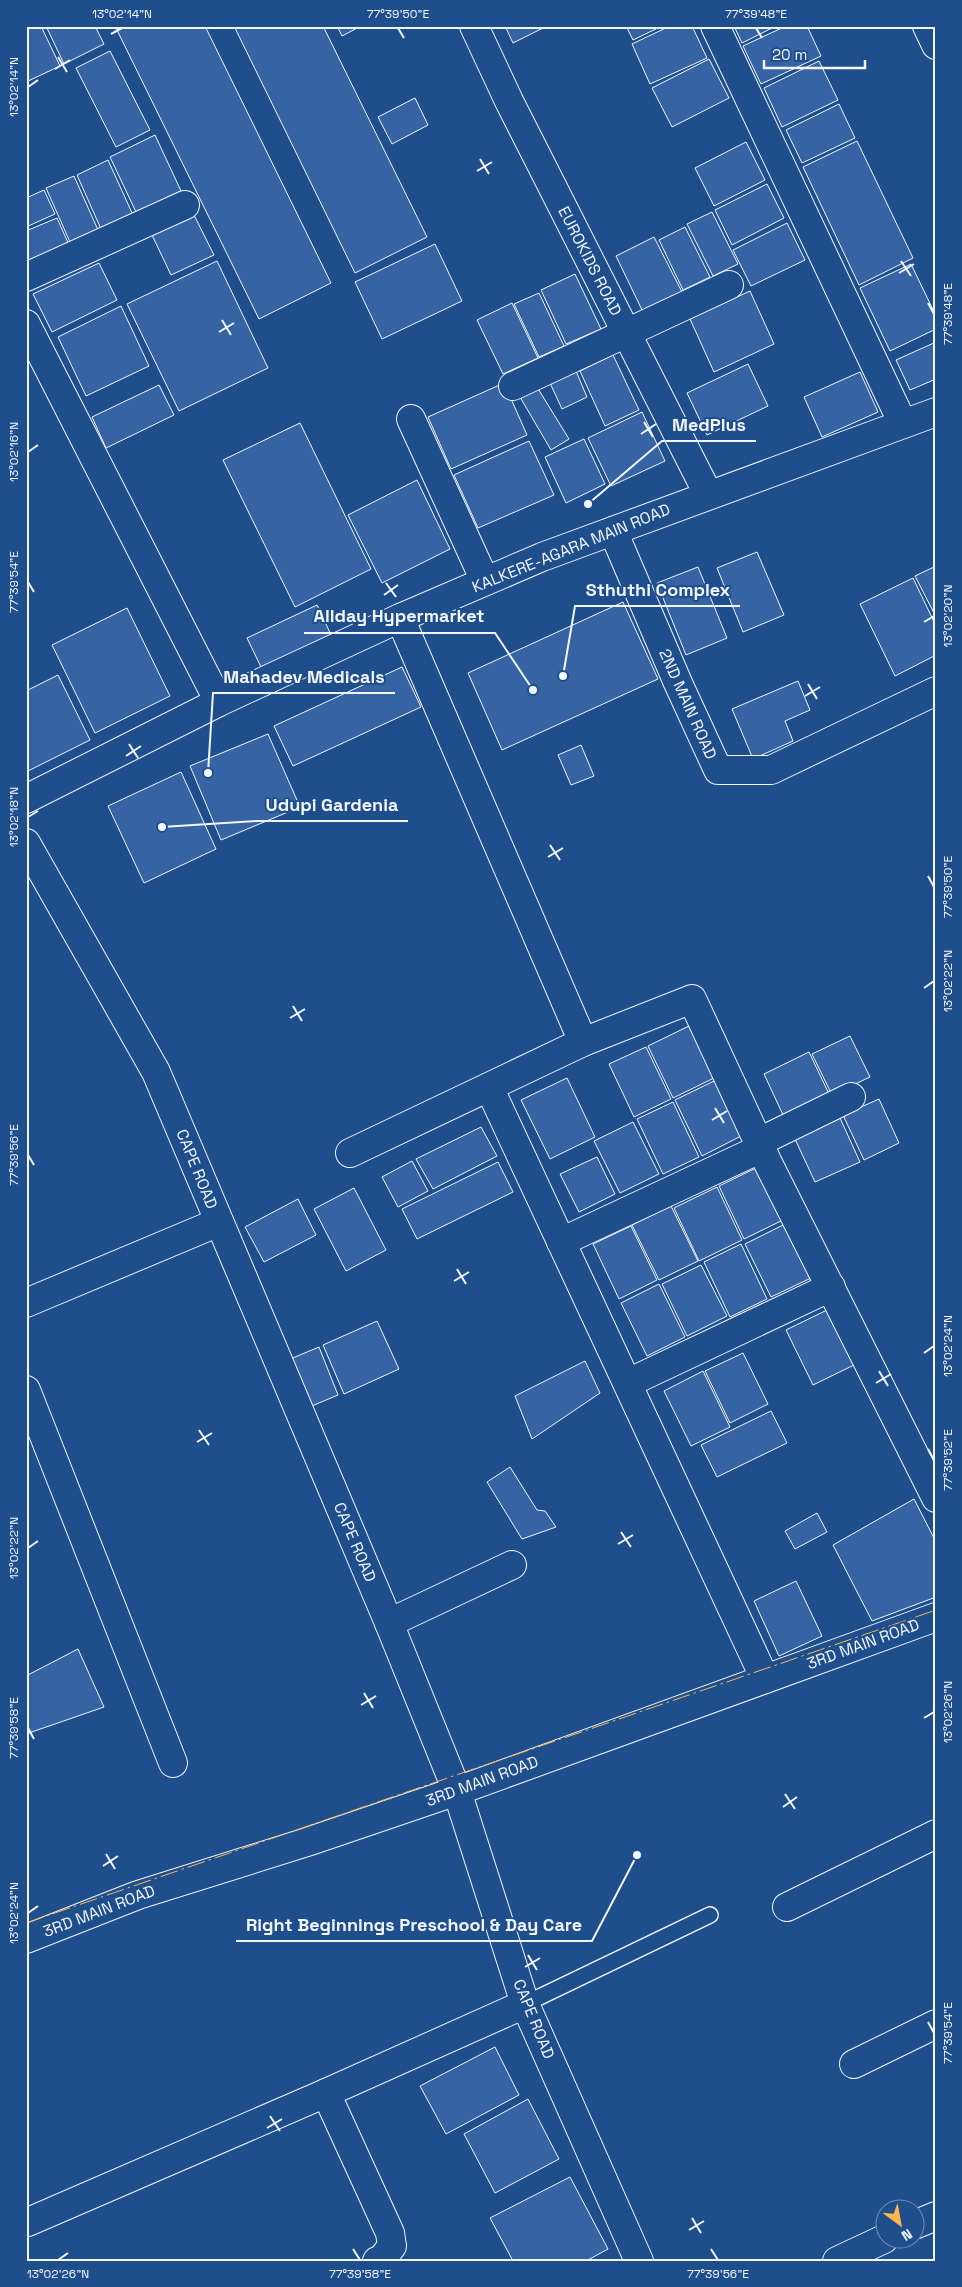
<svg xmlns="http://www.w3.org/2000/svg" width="962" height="2287" viewBox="0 0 962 2287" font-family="'Space Grotesk',sans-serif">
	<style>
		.building { fill: #3563a3; stroke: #f2f6ff }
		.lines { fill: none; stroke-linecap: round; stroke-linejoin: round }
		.service-casing { stroke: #f2f6ff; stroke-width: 18 }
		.minor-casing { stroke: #f2f6ff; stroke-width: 30 }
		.tertiary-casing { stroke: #f2f6ff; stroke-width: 30 }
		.service { stroke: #1f4e8c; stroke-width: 15 }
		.minor { stroke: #1f4e8c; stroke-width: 28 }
		.tertiary { stroke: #1f4e8c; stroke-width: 28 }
		.power { stroke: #ffb74d; stroke-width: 1; stroke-dasharray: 18 4 2.5 4; stroke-linecap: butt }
		.ticks { fill: none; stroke: #f2f6ff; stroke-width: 2 }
		.labels { text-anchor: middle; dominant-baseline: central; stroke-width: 4; stroke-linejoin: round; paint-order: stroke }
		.street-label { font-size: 16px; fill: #f2f6ff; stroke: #1f4e8c }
		.leader { fill: none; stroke: #f2f6ff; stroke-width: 2 }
		.callout-dot { fill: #f2f6ff; stroke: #1f4e8c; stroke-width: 2 }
		.callout-label { font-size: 18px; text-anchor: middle; font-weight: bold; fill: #f2f6ff; stroke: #1f4e8c; stroke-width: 4; stroke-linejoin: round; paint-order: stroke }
		.neatline { fill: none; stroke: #f2f6ff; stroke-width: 2 }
		.ticks-label { font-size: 12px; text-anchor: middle; fill: #f2f6ff }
	</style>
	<rect width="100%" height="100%" fill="#1f4e8c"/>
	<g class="building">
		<polygon points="26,26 41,26 60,66 26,82"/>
		<polygon points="46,26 95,26 104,44 64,64"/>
		<polygon points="115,26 205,26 331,283 259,319"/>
		<polygon points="234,26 323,26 427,237 355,273"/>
		<polygon points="337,26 361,26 342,36"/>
		<polygon points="505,26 547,26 513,43"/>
		<polygon points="626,26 662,26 633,40"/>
		<polygon points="670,26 692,26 707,58 650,84 632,44"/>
		<polygon points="734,26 776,26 742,43"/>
		<polygon points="786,26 807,26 821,56 761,84 743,46"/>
		<polygon points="110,51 150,130 116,147 76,68"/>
		<polygon points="709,59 729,98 672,127 652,88"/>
		<polygon points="819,61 838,100 782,127 764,88"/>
		<polygon points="415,98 428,125 392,144 378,117"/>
		<polygon points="839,104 855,138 802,163 786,130"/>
		<polygon points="155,135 181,191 136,212 110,157"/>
		<polygon points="857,141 913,258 859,285 803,167"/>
		<polygon points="746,142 765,180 714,206 695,168"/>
		<polygon points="108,160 133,215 101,229 77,175"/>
		<polygon points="74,176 98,230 70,242 46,188"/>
		<polygon points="767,184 784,218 732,245 715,210"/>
		<polygon points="44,190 55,214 26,227 26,198"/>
		<polygon points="712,212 738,264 713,276 687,224"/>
		<polygon points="194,215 214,255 171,275 152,235"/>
		<polygon points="57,218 69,245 26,264 26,231"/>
		<polygon points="787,223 805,260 751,286 733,250"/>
		<polygon points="685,227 710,277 683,290 659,240"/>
		<polygon points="654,237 682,292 643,312 616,256"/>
		<polygon points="435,244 462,301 382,339 355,282"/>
		<polygon points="217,261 268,368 179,411 127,304"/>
		<polygon points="99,263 117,300 52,332 33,294"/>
		<polygon points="911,264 936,316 936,329 890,351 860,288"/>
		<polygon points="575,274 601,329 566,344 541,290"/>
		<polygon points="750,291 774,344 714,372 690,319"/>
		<polygon points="539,293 564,346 539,357 514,304"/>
		<polygon points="512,303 538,358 503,374 477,320"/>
		<polygon points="121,306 149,366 86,396 58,337"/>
		<polygon points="936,342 936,379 910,390 896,360"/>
		<polygon points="613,355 639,410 605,426 580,371"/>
		<polygon points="748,364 768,406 707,435 687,393"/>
		<polygon points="576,371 587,397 562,409 550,383"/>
		<polygon points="860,372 878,412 822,437 804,397"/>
		<polygon points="504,383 527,435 451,469 428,417"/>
		<polygon points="159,385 174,415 106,448 92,417"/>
		<polygon points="537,387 569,439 551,450 520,397"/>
		<polygon points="642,412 665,461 611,486 588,438"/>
		<polygon points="300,423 371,569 295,607 223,460"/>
		<polygon points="584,439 605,484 566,503 545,457"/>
		<polygon points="529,441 554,495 478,528 454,475"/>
		<polygon points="417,480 450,549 382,583 348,515"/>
		<polygon points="757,552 784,615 743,632 717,568"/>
		<polygon points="936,566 936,617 915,576"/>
		<polygon points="698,567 727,638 686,655 657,583"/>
		<polygon points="913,578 936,626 936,655 895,676 860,604"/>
		<polygon points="623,602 658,679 502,750 468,673"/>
		<polygon points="317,605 332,637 262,669 247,638"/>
		<polygon points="127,608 170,696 95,733 52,645"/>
		<polygon points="402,667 421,707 293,766 274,726"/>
		<polygon points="58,675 90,740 26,772 26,691"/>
		<polygon points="798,681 810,710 785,721 793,741 753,759 732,709"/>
		<polygon points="268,734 300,807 221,840 190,766"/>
		<polygon points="581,745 594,776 571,785 558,755"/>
		<polygon points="181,772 216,849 144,883 108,806"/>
		<polygon points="691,1025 716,1077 673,1098 648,1046"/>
		<polygon points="850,1036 870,1077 832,1095 812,1054"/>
		<polygon points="646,1047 671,1099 634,1117 609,1064"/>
		<polygon points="809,1052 830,1096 784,1117 764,1074"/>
		<polygon points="567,1078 595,1137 550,1159 521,1100"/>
		<polygon points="716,1080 743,1135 702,1156 675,1100"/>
		<polygon points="879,1099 899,1143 864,1160 843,1115"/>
		<polygon points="673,1102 699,1157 663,1174 637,1119"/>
		<polygon points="840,1118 860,1162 815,1182 795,1139"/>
		<polygon points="633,1122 659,1174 620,1193 594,1141"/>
		<polygon points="481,1127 497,1156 433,1189 416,1159"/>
		<polygon points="597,1157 615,1194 579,1212 560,1174"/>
		<polygon points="412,1161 428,1191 398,1207 382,1177"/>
		<polygon points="498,1162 513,1192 417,1239 402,1209"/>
		<polygon points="758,1167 783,1220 744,1239 719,1186"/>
		<polygon points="717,1187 742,1240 699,1261 674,1208"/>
		<polygon points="354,1188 386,1250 346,1271 314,1209"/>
		<polygon points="298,1199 316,1235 264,1262 245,1227"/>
		<polygon points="671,1206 698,1261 659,1280 632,1225"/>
		<polygon points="785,1224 811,1278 771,1297 745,1244"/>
		<polygon points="631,1226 657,1280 619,1299 593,1244"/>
		<polygon points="741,1244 767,1299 730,1317 704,1262"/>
		<polygon points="701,1265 727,1316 687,1336 662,1284"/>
		<polygon points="659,1284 685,1337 647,1356 621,1303"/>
		<polygon points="827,1310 854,1365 813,1385 786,1330"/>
		<polygon points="377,1321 399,1369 344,1394 323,1345"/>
		<polygon points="319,1347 338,1395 307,1408 288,1360"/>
		<polygon points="743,1353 768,1404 730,1423 705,1371"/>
		<polygon points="585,1361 600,1393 532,1439 515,1396"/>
		<polygon points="703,1371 730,1427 691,1446 664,1391"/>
		<polygon points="771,1411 787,1443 717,1477 701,1445"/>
		<polygon points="510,1467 537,1510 545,1511 556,1527 522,1539 487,1482"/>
		<polygon points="914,1499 936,1542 936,1597 872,1621 833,1545"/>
		<polygon points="817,1513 827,1532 795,1549 785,1531"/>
		<polygon points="796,1581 822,1636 779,1656 754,1601"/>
		<polygon points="78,1649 104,1707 26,1734 26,1676"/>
		<polygon points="495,2047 519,2095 446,2134 420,2086"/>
		<polygon points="528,2099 559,2159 495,2193 464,2134"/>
		<polygon points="570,2177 608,2249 586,2261 513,2261 490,2218"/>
	</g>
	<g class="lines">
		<g class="service-casing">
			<polyline id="service" points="525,2004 710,1915"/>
		</g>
		<g class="minor-casing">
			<g id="minor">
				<polyline points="474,26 509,101 708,494"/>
				<polyline points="715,26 903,424"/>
				<polyline points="927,26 936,45"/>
				<polyline points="26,277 185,205"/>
				<polyline points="26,324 219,702"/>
				<polyline points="513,386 729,285"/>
				<polyline points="411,419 485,581"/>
				<polyline points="613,531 678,683 718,770 771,770 936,691"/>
				<polyline points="26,843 156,1072 389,1623 457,1791 525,2004 639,2261"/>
				<polyline points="583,1042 692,999 768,1163 936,1498"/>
				<polyline points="489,1087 765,1679"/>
				<polyline points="759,1142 851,1097"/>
				<polyline points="350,1153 583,1042 400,618"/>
				<polyline points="561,1242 762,1148"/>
				<polyline points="26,1303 219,1222"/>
				<polyline points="628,1383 831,1287"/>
				<polyline points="26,1390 173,1763"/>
				<polyline points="389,1623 512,1565"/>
				<polyline points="787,1907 936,1834"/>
				<polyline points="26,1939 138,1895 307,1842 457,1791 936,1617"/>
				<polyline points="854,2064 936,2024"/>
				<polyline points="28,2222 326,2093"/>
				<polyline points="914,2225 936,2216"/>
				<polyline points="377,2261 382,2259 392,2246 390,2233 326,2093 525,2004"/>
				<polyline points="837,2261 884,2239"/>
			</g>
		</g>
		<g class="tertiary-casing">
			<polyline id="tertiary" points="26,799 219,702 400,618 542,557 936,412"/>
		</g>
		<use href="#service" class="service"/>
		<use href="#minor" class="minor"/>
		<use href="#tertiary" class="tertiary"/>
		<polyline class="power" points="26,1923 936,1610"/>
	</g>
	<path class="ticks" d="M398,28l6,10M756,28l6,10M111,34l11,-6M58,57l9,15M55,69l15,-9M28,87l10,-7M480,159l9,15M477,171l15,-9M901,261l10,15M899,273l15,-9M928,303l6,11M222,320l9,15M219,332l15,-9M644,422l9,15M641,434l15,-10M28,452l10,-7M28,582l6,10M386,583l10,14M384,595l14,-10M924,622l10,-6M808,684l9,15M805,696l15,-9M129,744l9,14M126,756l15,-10M28,817l10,-6M550,845l10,15M548,857l15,-9M928,876l6,11M924,988l10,-7M293,1006l9,15M290,1018l15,-9M715,1108l9,15M712,1120l15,-9M28,1155l6,10M457,1269l9,15M454,1281l15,-9M924,1353l10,-7M879,1371l9,15M876,1383l15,-9M199,1430l10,15M197,1442l15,-9M928,1449l6,11M621,1532l10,15M618,1544l15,-9M28,1548l10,-7M364,1693l9,15M361,1705l15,-9M924,1718l10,-6M28,1728l6,11M785,1794l10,15M783,1807l14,-10M106,1854l9,15M103,1866l15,-10M28,1913l10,-7M528,1955l9,15M525,1967l15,-9M928,2022l6,11M270,2116l10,15M267,2128l15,-9M692,2218l9,15M689,2230l15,-9M353,2249l7,11M711,2249l7,11M58,2260l10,-7"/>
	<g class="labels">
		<g class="street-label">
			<text transform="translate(590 261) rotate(63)">EUROKIDS ROAD</text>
			<text transform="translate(571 548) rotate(-22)">KALKERE-AGARA MAIN ROAD</text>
			<text transform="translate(688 704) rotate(66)">2ND MAIN ROAD</text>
			<text transform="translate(197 1169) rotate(68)">CAPE ROAD</text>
			<text transform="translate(355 1542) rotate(67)">CAPE ROAD</text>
			<text transform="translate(863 1644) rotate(-20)">3RD MAIN ROAD</text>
			<text transform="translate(482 1781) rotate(-20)">3RD MAIN ROAD</text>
			<text transform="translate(99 1911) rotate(-21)">3RD MAIN ROAD</text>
			<text transform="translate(534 2019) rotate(68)">CAPE ROAD</text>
		</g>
	</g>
	<path class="leader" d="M588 504L662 441H756M563 676L575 606H740M533 690L495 633H304M208 773L213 693H395M162 827L256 821H408M637 1855L592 1941H236"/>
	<g class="callout-dot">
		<circle cx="588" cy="504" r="5"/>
		<circle cx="563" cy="676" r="5"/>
		<circle cx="533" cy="690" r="5"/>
		<circle cx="208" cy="773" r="5"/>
		<circle cx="162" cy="827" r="5"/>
		<circle cx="637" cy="1855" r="5"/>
	</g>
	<g class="callout-label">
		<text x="709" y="431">MedPlus</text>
		<text x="658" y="596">Sthuthi Complex</text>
		<text x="399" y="622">Allday Hypermarket</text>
		<text x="304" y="683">Mahadev Medicals</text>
		<text x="332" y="811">Udupi Gardenia</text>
		<text x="414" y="1931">Right Beginnings Preschool &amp; Day Care</text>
	</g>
	<rect width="962" height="2287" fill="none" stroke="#1f4e8c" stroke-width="55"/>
	<g transform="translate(900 2224) rotate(148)"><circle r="24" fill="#1f4e8c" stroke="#7391ba"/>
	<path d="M0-4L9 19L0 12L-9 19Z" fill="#ffb74d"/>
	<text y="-8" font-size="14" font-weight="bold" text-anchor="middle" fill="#f2f6ff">N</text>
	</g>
	<path d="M764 60v8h101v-8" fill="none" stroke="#f2f6ff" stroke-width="2.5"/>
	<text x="772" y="60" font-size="15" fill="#f2f6ff" stroke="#1f4e8c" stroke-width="4" paint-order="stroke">20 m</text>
	<rect x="28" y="28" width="906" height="2232" class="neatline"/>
	<g class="ticks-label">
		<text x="122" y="18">13°02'14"N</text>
		<text x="398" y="18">77°39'50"E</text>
		<text x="756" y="18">77°39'48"E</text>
		<text transform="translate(14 87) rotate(-90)" y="4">13°02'14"N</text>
		<text transform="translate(948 314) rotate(-90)" y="4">77°39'48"E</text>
		<text transform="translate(14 452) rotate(-90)" y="4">13°02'16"N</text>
		<text transform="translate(14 582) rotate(-90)" y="4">77°39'54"E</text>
		<text transform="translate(948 616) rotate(-90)" y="4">13°02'20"N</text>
		<text transform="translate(14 817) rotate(-90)" y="4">13°02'18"N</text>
		<text transform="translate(948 887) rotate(-90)" y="4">77°39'50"E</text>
		<text transform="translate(948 981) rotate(-90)" y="4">13°02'22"N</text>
		<text transform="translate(14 1155) rotate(-90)" y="4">77°39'56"E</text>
		<text transform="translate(948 1346) rotate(-90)" y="4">13°02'24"N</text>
		<text transform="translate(948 1460) rotate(-90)" y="4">77°39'52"E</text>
		<text transform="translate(14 1548) rotate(-90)" y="4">13°02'22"N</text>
		<text transform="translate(948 1712) rotate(-90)" y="4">13°02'26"N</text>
		<text transform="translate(14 1728) rotate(-90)" y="4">77°39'58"E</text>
		<text transform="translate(14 1913) rotate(-90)" y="4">13°02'24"N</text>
		<text transform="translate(948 2033) rotate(-90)" y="4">77°39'54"E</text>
		<text x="58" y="2278">13°02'26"N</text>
		<text x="360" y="2278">77°39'58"E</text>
		<text x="718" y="2278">77°39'56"E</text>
	</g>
</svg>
